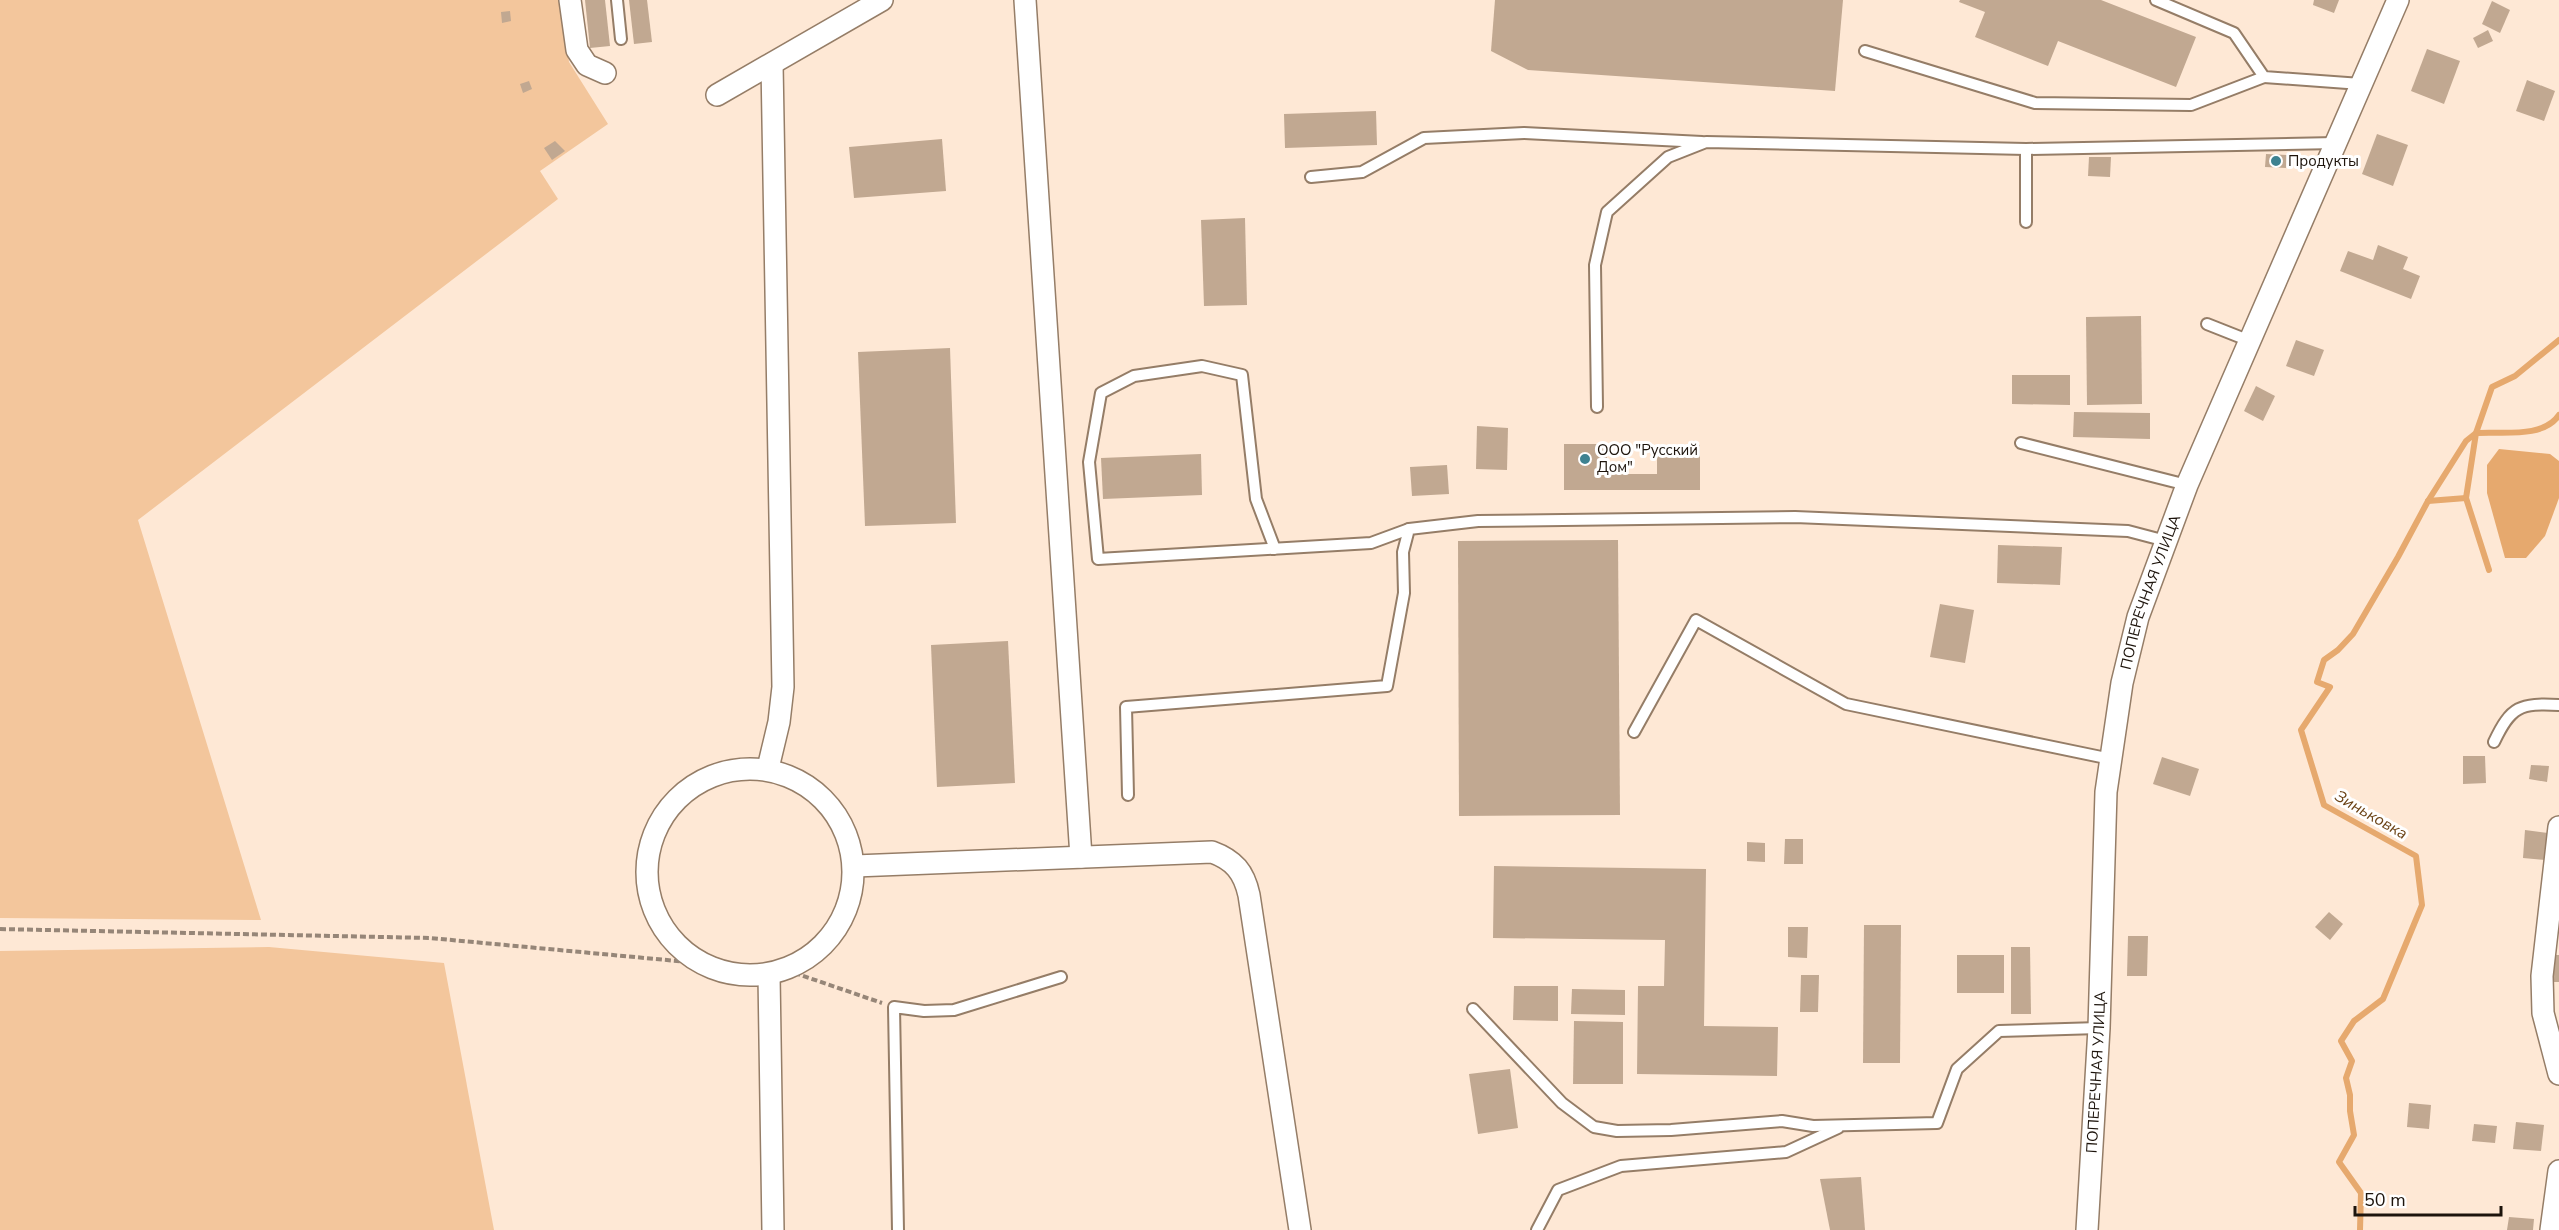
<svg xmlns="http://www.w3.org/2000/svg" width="2559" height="1230" viewBox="0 0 2559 1230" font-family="'Nunito Sans',sans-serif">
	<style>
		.green { fill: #f3c69c }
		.water { fill: #e6a96e }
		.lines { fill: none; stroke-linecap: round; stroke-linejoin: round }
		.stream { stroke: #e6a96e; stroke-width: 6 }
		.building { fill: #c1a891 }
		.lane-casing { stroke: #957d67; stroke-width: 14 }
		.street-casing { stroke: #957d67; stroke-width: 24 }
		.path { stroke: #968678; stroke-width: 4; stroke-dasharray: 6 3; stroke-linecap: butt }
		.lane { stroke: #fff; stroke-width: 10 }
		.street { stroke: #fff; stroke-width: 21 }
		.poi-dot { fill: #3e8291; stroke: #fff; stroke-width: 2 }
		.labels { text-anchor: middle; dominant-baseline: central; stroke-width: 6; stroke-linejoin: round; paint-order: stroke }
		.poi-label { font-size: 15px; fill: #1d140c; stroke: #fff; text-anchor: start }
		.street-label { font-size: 15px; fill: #1d140c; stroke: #fff }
		.water-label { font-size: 16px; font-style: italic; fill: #6b4316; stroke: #fff }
	</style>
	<rect width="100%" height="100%" fill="#fee8d5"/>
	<g class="green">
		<polygon points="0,0 561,0 569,62 608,124 540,171 558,199 138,520 261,920 0,918"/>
		<polygon points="269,947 444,963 494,1230 0,1230 0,951"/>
	</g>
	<polygon class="water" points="2499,449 2550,454 2559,461 2559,498 2545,536 2526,558 2505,558 2487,493 2487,465"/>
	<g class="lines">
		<g class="stream">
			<polyline points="2428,501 2466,498"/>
			<path d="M2489,570l-23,-72 10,-65c25,-2 67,6 83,-18"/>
			<polyline points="2360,1230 2361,1193 2339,1162 2354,1135 2350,1111 2350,1095 2346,1078 2352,1061 2341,1041 2354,1021 2383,999 2422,905 2416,856 2324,805 2301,730 2330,687 2317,682 2324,660 2338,650 2353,634 2398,557 2428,501 2466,441 2476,433 2492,387 2515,376 2559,340"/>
		</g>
	</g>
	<g class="building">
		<polygon points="585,0 605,0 610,46 590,48"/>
		<polygon points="629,0 647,0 652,42 634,44"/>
		<polygon points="1495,0 1843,0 1835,91 1528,70 1491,51"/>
		<polygon points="1960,0 2101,0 2196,37 2176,87 2058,41 2048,66 1975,37 1985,12 1959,2"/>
		<polygon points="2314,0 2339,0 2334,13 2313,5"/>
		<polygon points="2492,1 2510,10 2500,33 2482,24"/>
		<polygon points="510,11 511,21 502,23 501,12"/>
		<polygon points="2488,30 2493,41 2478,48 2473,38"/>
		<polygon points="2427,49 2460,61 2444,104 2411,91"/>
		<polygon points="2527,80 2555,91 2544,121 2516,111"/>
		<polygon points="529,81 532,89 523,93 520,84"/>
		<polygon points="1376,111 1377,145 1285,148 1284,114"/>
		<polygon points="2377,134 2408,145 2393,186 2362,174"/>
		<polygon points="942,139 946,191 854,198 849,147"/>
		<polygon points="555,141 565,151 552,160 544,148"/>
		<polygon points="2266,154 2287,155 2286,168 2265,167"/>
		<polygon points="2089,157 2111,157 2110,177 2088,176"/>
		<polygon points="1245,218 1247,305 1204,306 1201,220"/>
		<polygon points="2378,245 2408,257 2403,269 2420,276 2411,299 2340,271 2348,251 2373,260"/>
		<polygon points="2141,316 2142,404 2087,405 2086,317"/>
		<polygon points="2296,340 2324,350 2314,376 2286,366"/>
		<polygon points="950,348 956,523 865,526 858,352"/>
		<polygon points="2012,375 2070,375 2070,405 2012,404"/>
		<polygon points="2256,386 2275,396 2263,421 2244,411"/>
		<polygon points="2074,412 2150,413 2150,439 2073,437"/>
		<polygon points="1477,426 1508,428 1507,470 1476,469"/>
		<polygon points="1564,444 1607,444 1607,474 1657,474 1657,445 1700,445 1700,490 1564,490"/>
		<polygon points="1201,454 1202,495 1103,499 1101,458"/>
		<polygon points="1447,465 1449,494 1412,496 1410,467"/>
		<polygon points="1618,540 1620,815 1459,816 1458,541"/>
		<polygon points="1998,545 2062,547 2060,585 1997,583"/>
		<polygon points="1940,604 1974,610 1965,663 1930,657"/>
		<polygon points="1008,641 1015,783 937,787 931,645"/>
		<polygon points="2463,756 2485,756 2486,783 2463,784"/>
		<polygon points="2162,757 2199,769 2190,796 2153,784"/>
		<polygon points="2531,765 2549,766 2547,782 2529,779"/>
		<polygon points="2525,830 2548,833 2545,860 2523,858"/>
		<polygon points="1785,839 1803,839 1803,864 1784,864"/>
		<polygon points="1747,842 1765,843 1765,862 1747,861"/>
		<polygon points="1494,866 1706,869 1704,1026 1778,1027 1777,1076 1637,1074 1638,986 1664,986 1665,940 1493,938"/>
		<polygon points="2329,912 2343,924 2330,940 2315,927"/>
		<polygon points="1864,925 1901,925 1900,1063 1863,1063"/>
		<polygon points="1788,927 1808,927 1807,958 1788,957"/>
		<polygon points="2128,936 2148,936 2147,976 2127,976"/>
		<polygon points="2011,947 2030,947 2031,1014 2011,1014"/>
		<rect x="1957" y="955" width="47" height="38"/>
		<rect x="2553" y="955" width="6" height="27"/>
		<polygon points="1801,975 1819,975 1818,1012 1800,1012"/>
		<polygon points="1514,986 1558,986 1558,1021 1513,1020"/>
		<polygon points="1572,989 1625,990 1625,1015 1571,1014"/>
		<polygon points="1574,1021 1623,1022 1623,1084 1573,1084"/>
		<polygon points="1510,1069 1518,1128 1478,1134 1469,1074"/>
		<polygon points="2409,1103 2431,1105 2429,1129 2407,1127"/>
		<polygon points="2516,1122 2544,1125 2541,1151 2513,1149"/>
		<polygon points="2474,1124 2497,1126 2495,1143 2472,1141"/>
		<polygon points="1861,1177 1865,1230 1830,1230 1820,1179"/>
		<polygon points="2509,1217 2534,1219 2533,1230 2507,1230"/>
	</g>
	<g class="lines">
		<g class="lane-casing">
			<g id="lane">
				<polyline points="617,0 621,39"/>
				<polyline points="2156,0 2234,33 2264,77 2361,84"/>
				<polyline points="1865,51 2035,103 2191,105 2264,77"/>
				<polyline points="2026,149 2026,222"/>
				<polyline points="1311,177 1362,172 1424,138 1524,133 1702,142"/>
				<polyline points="2207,324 2250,341"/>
				<polyline points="1597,407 1595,265 1607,212 1668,157 1706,142 2026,149 2336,143"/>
				<polyline points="2021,443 2187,485"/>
				<polyline points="1275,549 1256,499 1242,375 1202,366 1134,376 1101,393 1089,462 1098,559 1371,543 1409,529"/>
				<polyline points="1634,732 1696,620 1846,704 2111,759"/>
				<path d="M2494,742c17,-36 26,-39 65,-37"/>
				<polyline points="1128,795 1126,707 1387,686 1404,593 1403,552 1409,529 1478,521 1795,517 2128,531 2166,541"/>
				<polyline points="1473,1009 1562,1103 1594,1127 1617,1131 1671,1130 1782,1121 1813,1126 1937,1123 1957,1069 1999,1031 2099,1028"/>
				<polyline points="898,1230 894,1007 924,1011 954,1010 1061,977"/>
				<polyline points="1537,1230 1558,1190 1621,1166 1786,1152 1838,1128"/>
			</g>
		</g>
		<g class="street-casing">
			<g id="street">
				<polyline points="570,0 577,50 587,65 605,73"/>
				<polyline points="1025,0 1081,857"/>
				<polyline points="717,95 882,0"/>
				<polyline points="768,768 779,722 783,687 772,64"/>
				<circle cx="750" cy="872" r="103"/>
				<polyline points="2559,827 2542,976 2543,1013 2559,1074"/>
				<path d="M855,866l357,-14c22,8 32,20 37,43l51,335"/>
				<polyline points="769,975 773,1230"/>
				<path id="s1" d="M2087,1230l12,-202 7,-236 16,-109 16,-66 49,-132 211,-485"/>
				<polyline points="2551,1230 2559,1171"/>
			</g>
		</g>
		<g class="path">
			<polyline points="0,929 430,938 699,963"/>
			<polyline points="786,970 882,1003"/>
		</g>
		<use href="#lane" class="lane"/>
		<use href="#street" class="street"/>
	</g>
	<g class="poi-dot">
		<circle cx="2276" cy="161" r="6"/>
		<circle cx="1585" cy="459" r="6"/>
	</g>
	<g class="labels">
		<g class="poi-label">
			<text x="2288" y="161">Продукты</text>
			<text x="1597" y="450">ООО "Русский<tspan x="1597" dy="17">Дом"</tspan></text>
		</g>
		<g class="street-label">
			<text stroke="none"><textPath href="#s1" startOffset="644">ПОПЕРЕЧНАЯ УЛИЦА</textPath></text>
			<text stroke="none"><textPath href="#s1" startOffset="158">ПОПЕРЕЧНАЯ УЛИЦА</textPath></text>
		</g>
		<g class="water-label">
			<text transform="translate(2371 815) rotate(30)">Зиньковка</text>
		</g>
	</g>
	<path d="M2355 1206v9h146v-9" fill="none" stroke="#1d140c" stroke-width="3"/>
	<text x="2364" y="1206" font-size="18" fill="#1d140c" stroke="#ffffff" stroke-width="4.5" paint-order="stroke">50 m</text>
</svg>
